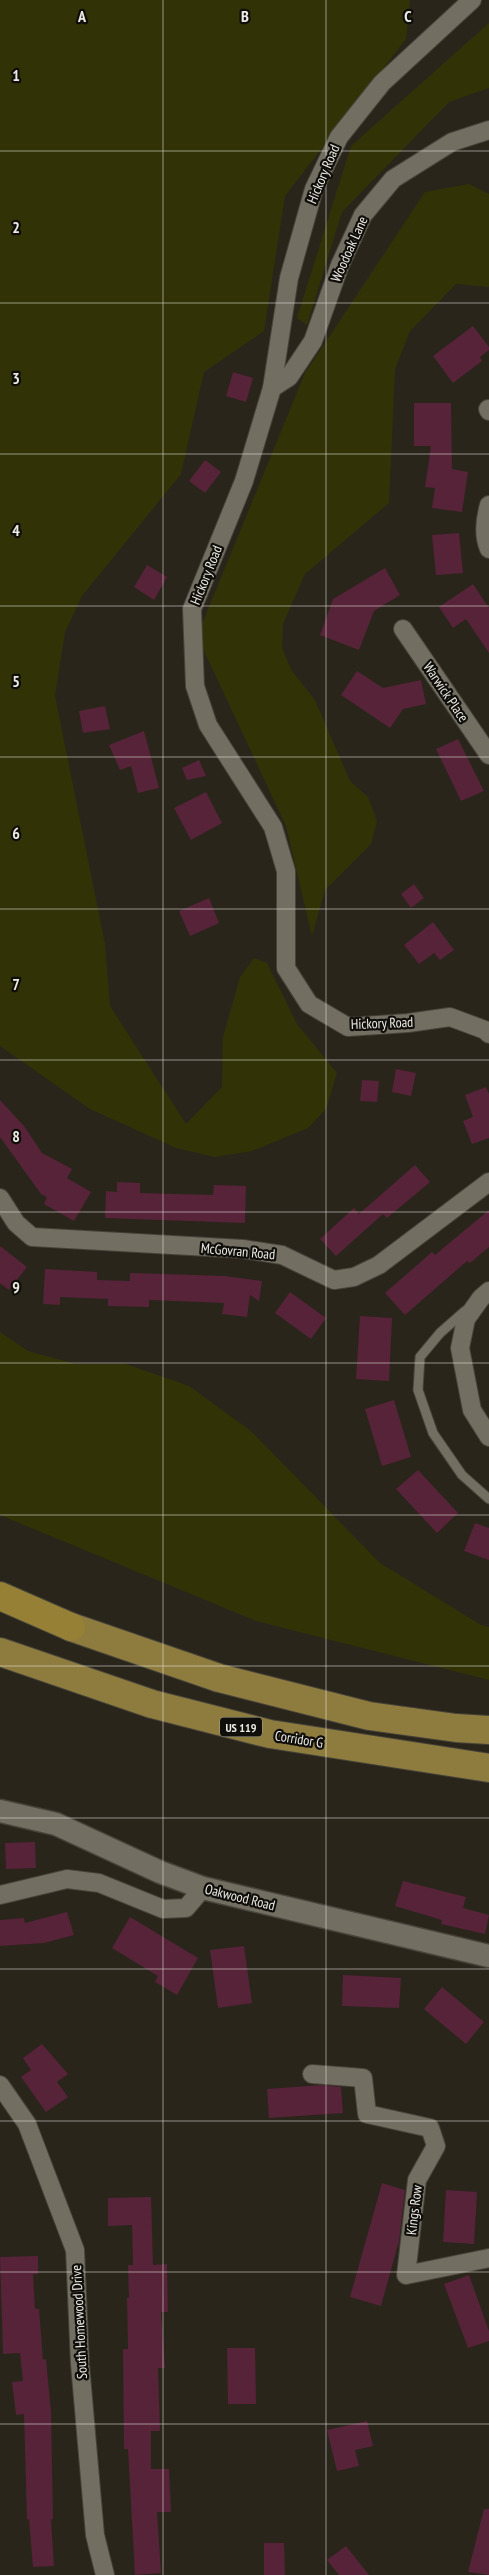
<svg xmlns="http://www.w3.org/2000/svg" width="489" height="2575" viewBox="0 0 489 2575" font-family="'PT Sans Narrow',sans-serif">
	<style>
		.green { fill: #313307 }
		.building { fill: #562338 }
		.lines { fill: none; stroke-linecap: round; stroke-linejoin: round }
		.service-casing { stroke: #46433a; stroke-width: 11 }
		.minor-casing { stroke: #46433a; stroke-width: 20 }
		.tertiary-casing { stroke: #46433a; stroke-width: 25 }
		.trunk-casing { stroke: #46433a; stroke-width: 30 }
		.motorway-casing { stroke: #46433a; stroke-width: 30 }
		.service { stroke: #726e61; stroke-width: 9 }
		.minor { stroke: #726e61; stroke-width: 18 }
		.tertiary { stroke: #726e61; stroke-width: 22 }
		.trunk { stroke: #8e7c3e; stroke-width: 28 }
		.motorway { stroke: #958036; stroke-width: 28 }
		.grid { fill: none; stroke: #eceae3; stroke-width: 1; stroke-opacity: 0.55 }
		.labels { text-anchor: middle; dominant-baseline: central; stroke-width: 4.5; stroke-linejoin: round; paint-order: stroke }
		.shield { fill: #100e0a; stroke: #aaa8a2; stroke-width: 1 }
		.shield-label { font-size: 12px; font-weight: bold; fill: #eceae3 }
		.street-label { font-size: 14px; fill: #eceae3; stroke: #100e0a }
		.grid-label { font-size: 16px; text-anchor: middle; font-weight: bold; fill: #eceae3; stroke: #100e0a; stroke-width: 4.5; stroke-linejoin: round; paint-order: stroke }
	</style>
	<rect width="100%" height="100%" fill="#29251b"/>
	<g class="green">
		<polygon points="0,0 410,0 406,39 285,196 264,331 204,372 181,474 82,596 65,632 55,696 105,944 110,1006 186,1124 222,1087 223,1037 240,977 254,958 267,963 297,1024 337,1073 326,1109 308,1128 252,1151 214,1157 176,1148 90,1109 0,1046"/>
		<polygon points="489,23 489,88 449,102 342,212 307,325 297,318 351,146"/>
		<polygon points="469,184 489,194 489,287 456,284 410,331 395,369 389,503 305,574 283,624 282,648 292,671 315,700 350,781 368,797 377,821 371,844 325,890 312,936 286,826 197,636 305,373 425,192"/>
		<polygon points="0,1332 28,1351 76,1364 126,1364 189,1386 251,1431 380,1563 481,1625 489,1627 489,1680 256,1621 0,1515"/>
	</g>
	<g class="building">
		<polygon points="473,326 489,347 489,350 480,357 482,361 453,383 433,356"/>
		<polygon points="233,372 253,378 246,402 226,396"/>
		<polygon points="414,403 451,403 452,469 468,472 462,512 432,508 435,488 425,487 431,446 414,446"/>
		<polygon points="205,460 221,472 205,493 189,481"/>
		<polygon points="459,533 463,573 436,575 432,535"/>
		<polygon points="147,565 167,577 154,600 134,587"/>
		<polygon points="385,568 400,595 374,611 359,650 320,635 333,599"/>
		<polygon points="473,584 489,608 489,653 466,619 453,628 439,607"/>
		<polygon points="357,671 383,688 421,680 426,704 403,709 390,728 341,695"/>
		<polygon points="105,706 110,729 83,733 79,711"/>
		<polygon points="144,731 159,788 138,793 131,766 120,770 109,745"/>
		<polygon points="458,739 484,791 461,801 436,749"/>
		<polygon points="199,760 206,776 187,780 182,768"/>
		<polygon points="206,792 222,823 191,840 174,808"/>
		<polygon points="414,884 424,898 411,908 401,894"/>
		<polygon points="209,898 219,923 190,936 179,911"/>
		<polygon points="433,922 454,950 440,960 434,953 419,964 404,945"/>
		<polygon points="396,1069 416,1073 411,1096 392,1092"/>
		<polygon points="362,1080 379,1081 377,1102 360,1101"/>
		<polygon points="486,1087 489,1094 489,1138 472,1144 463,1121 473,1117 465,1095"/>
		<polygon points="0,1100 24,1126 42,1153 72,1169 67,1178 91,1192 74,1221 44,1204 47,1197 41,1194 0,1137"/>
		<polygon points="415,1165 430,1182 387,1218 383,1214 336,1256 320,1239 354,1208 359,1214"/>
		<polygon points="117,1182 140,1183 140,1193 213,1195 214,1185 246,1186 245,1223 105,1218 106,1191 117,1192"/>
		<polygon points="489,1210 489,1247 470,1263 467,1261 405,1315 385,1293 432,1252 435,1255"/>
		<polygon points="0,1246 27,1267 9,1290 0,1283"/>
		<polygon points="45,1269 97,1272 97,1280 130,1281 130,1273 164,1274 224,1276 262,1281 259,1301 250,1295 247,1317 222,1314 224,1303 149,1300 149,1307 108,1306 108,1299 60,1297 60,1305 43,1304"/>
		<polygon points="290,1292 326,1318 311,1339 275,1313"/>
		<polygon points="360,1316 392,1318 389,1381 356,1379"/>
		<polygon points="394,1400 411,1457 382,1466 365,1409"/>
		<polygon points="418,1470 458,1513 437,1533 396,1489"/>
		<polygon points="475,1523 489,1528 489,1560 464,1551"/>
		<polygon points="35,1842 36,1868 6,1869 5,1843"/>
		<polygon points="403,1881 466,1897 463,1908 489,1915 485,1934 441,1924 442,1920 395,1906"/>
		<polygon points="67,1912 74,1935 44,1943 0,1946 0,1920 24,1918 25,1923"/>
		<polygon points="130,1917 198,1958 177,1995 155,1982 158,1976 112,1948"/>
		<polygon points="244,1946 252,2003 218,2008 210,1950"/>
		<polygon points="343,1975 401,1978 399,2008 342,2006"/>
		<polygon points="442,1987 484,2022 466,2044 424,2009"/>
		<polygon points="42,2044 68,2074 57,2082 68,2097 46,2112 21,2077 31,2070 23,2058"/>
		<polygon points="322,2085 341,2087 343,2113 269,2118 267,2089"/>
		<polygon points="382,2183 405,2190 399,2241 381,2306 350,2297"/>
		<polygon points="446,2190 477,2192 474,2244 443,2242"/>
		<polygon points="151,2197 153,2265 167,2264 168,2312 161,2312 165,2368 158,2368 160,2431 151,2431 151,2469 169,2469 171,2512 157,2512 161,2573 135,2575 128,2449 124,2449 123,2349 128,2349 127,2298 129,2298 128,2265 133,2265 132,2225 108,2226 108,2198"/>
		<polygon points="38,2256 38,2274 33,2274 35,2309 39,2309 43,2360 46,2359 51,2412 53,2519 51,2519 54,2566 33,2567 29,2519 27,2520 24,2414 16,2415 12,2382 23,2381 20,2353 3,2354 0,2257"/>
		<polygon points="469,2275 489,2331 489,2341 468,2348 444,2284"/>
		<polygon points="227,2348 255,2348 256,2404 228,2404"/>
		<polygon points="367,2421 373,2446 355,2450 359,2466 337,2471 327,2430"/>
		<polygon points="484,2509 489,2509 489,2575 468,2572"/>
		<polygon points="264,2543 284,2543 285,2575 264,2575"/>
		<polygon points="346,2546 369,2575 339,2575 327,2560"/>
	</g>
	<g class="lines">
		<g class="service-casing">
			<polyline id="service" points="465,1311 440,1333 420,1357 418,1390 433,1433 462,1475 489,1499"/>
		</g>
		<g class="minor-casing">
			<g id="minor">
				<polyline points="472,0 382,83 339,137 314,189 289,278 272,388 244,481 192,609 195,686 208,725 273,827 286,871 286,968 309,1004 348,1027 408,1023 450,1017 485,1030 489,1034"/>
				<polyline points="272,388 289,377 313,341 340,265 363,215 393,179 452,142 489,130"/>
				<polyline points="488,409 489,411"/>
				<path d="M489,505c-4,14 -6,30 0,44"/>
				<polyline points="403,629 489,755"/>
				<polyline points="0,1198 16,1223 32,1237 243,1249 282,1255 334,1280 354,1277 379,1265 489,1182"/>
				<polyline points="489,1291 481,1298 466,1319 460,1348 472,1410 489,1437"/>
				<polyline points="0,1895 67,1879 99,1883 163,1909 186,1908 203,1888"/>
				<polyline points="312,2074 363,2078 367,2114 430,2128 436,2146 417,2180 406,2275 489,2258"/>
				<polyline points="0,2085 27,2124 75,2250 80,2364 95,2535 105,2575"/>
			</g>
		</g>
		<g class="tertiary-casing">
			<polyline id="tertiary" points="0,1811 56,1824 160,1872 203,1888 489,1956"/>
		</g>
		<g class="trunk-casing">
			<g id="trunk">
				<polyline points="71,1627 219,1678 369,1716 456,1728 489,1730"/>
				<polyline points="0,1652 152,1704 270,1734 489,1768"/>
			</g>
		</g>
		<g class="motorway-casing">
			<polyline id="motorway" points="0,1596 71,1627"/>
		</g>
		<use href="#service" class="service"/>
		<use href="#minor" class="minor"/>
		<use href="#tertiary" class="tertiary"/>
		<use href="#trunk" class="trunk"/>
		<use href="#motorway" class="motorway"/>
	</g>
	<path class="grid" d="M163,0v2575M326,0v2575M0,151h489M0,303h489M0,454h489M0,606h489M0,757h489M0,909h489M0,1060h489M0,1212h489M0,1363h489M0,1515h489M0,1666h489M0,1818h489M0,1969h489M0,2121h489M0,2272h489M0,2424h489"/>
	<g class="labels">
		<rect class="shield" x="220" y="1717.5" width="42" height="19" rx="4"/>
		<g class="shield-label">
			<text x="241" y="1727">US 119</text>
		</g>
		<g class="street-label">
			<text transform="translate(323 174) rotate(-67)">Hickory Road</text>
			<text transform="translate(349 249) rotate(-66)">Woodoak Lane</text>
			<text transform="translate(206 575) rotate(-68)">Hickory Road</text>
			<text transform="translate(446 692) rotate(56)">Warwick Place</text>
			<text transform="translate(382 1023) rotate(-2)">Hickory Road</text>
			<text transform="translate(238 1251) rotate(5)">McGovran Road</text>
			<text transform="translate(299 1739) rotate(9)">Corridor G</text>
			<text transform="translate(240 1897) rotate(14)">Oakwood Road</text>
			<text transform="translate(414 2210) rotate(-83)">Kings Row</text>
			<text transform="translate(79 2322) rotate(-93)">South Homewood Drive</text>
		</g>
	</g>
	<g class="grid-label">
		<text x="82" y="22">A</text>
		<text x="245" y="22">B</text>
		<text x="408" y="22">C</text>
		<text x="16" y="81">1</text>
		<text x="16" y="233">2</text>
		<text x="16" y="384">3</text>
		<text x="16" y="536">4</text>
		<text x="16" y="687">5</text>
		<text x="16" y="839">6</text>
		<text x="16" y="990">7</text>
		<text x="16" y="1142">8</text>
		<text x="16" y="1293">9</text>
	</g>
</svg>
